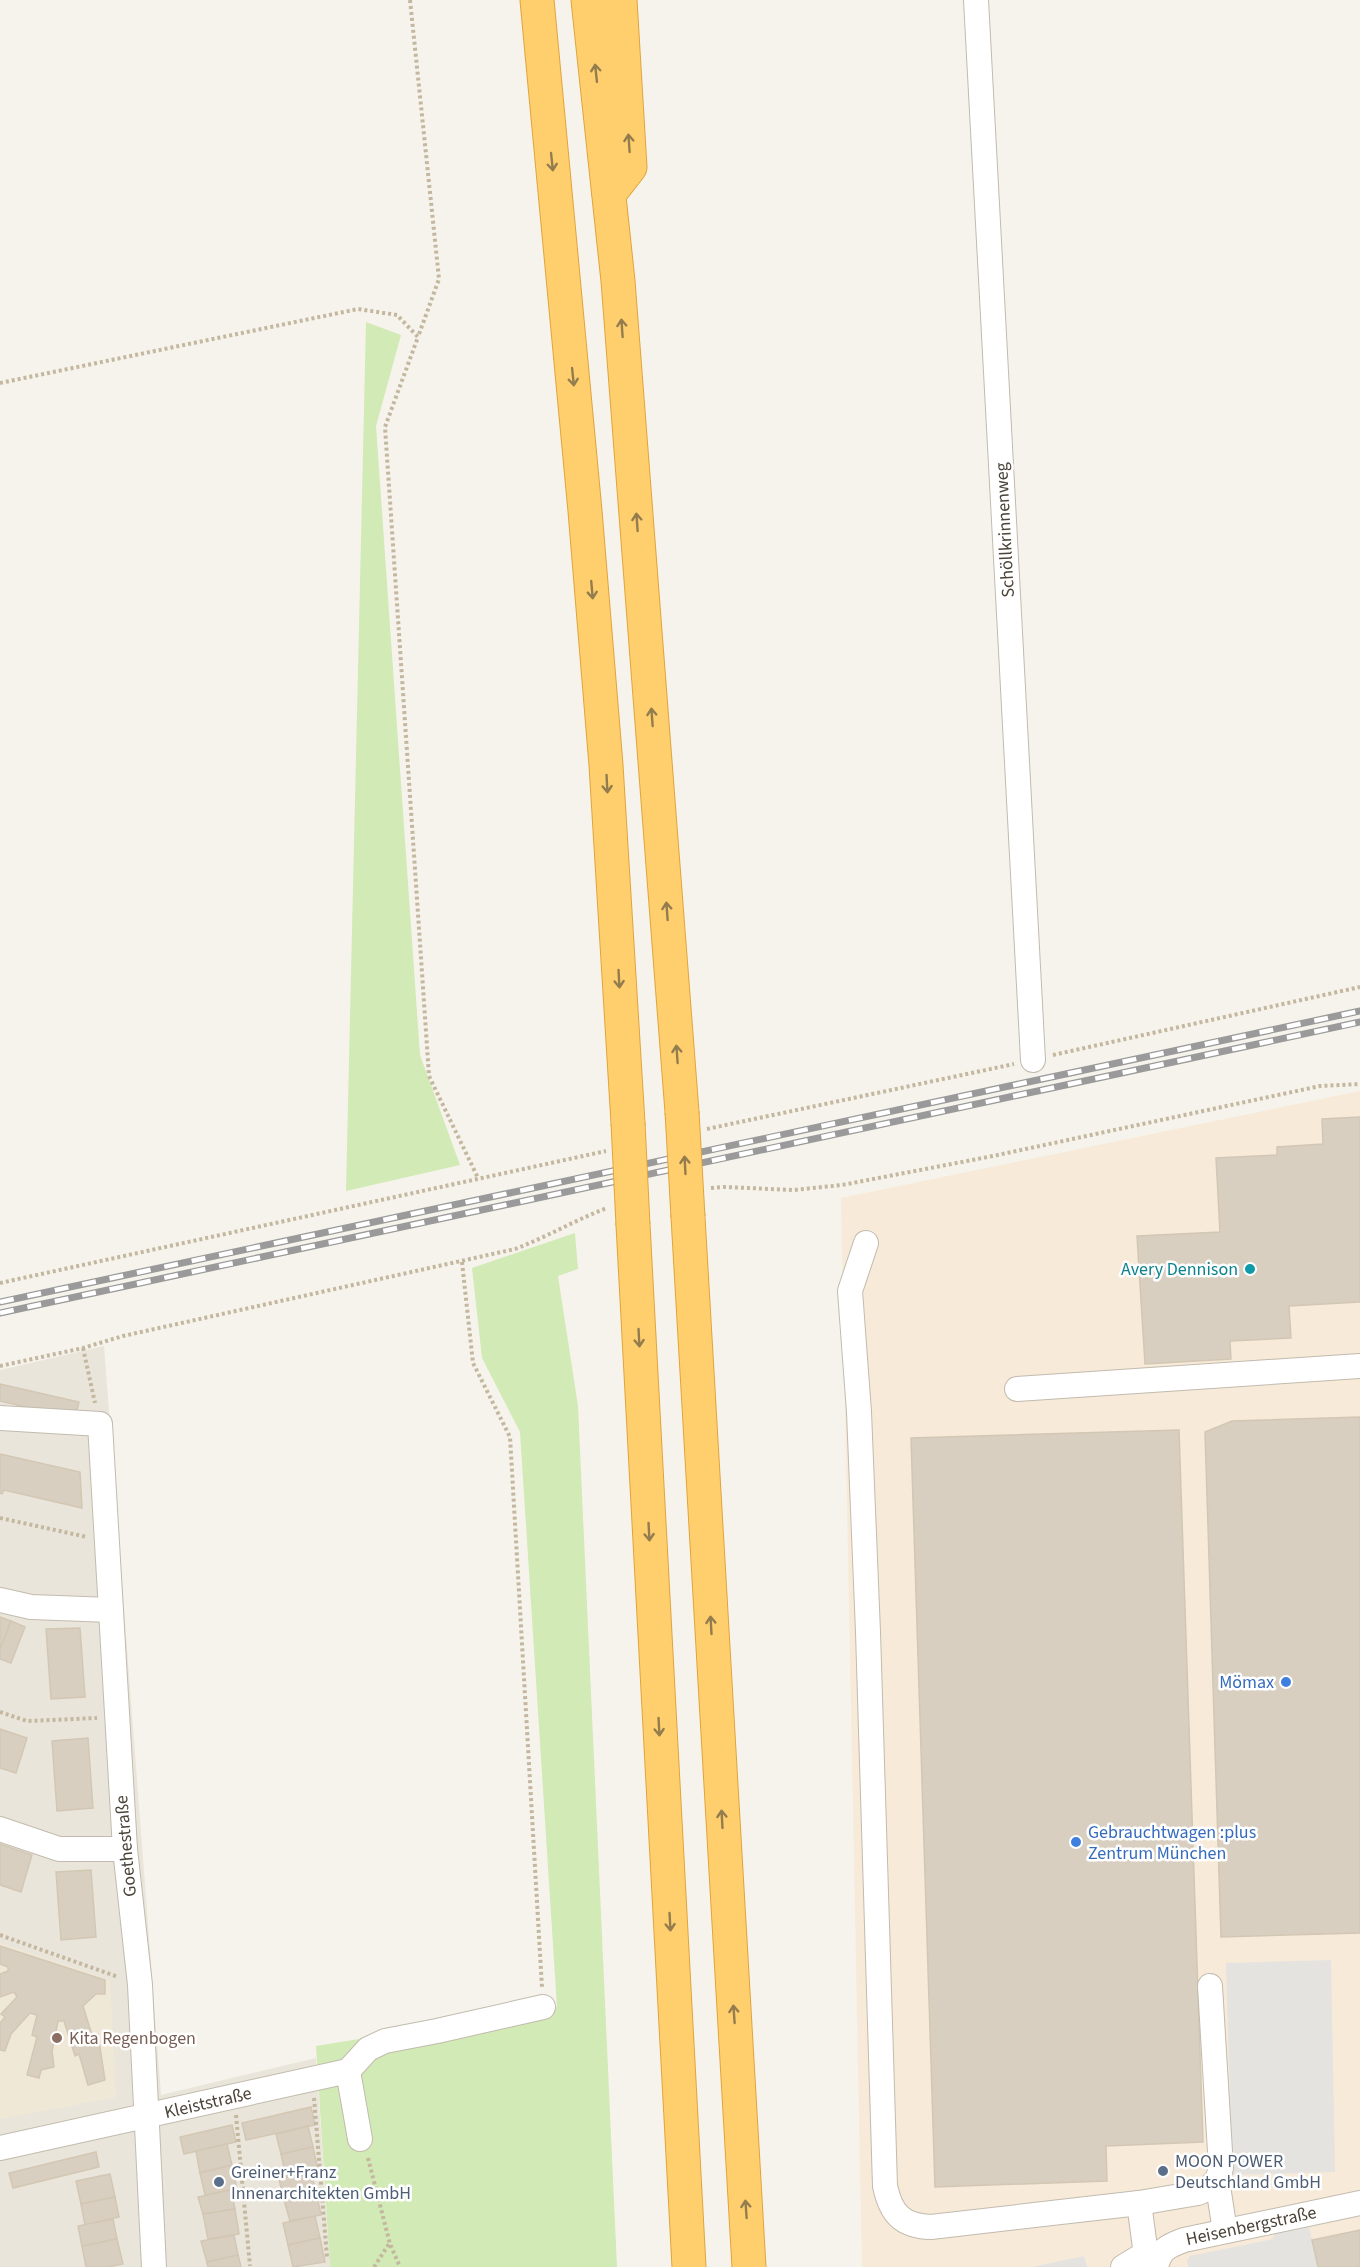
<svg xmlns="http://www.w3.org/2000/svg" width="1360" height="2267" viewBox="0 0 1360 2267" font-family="'Source Sans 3',sans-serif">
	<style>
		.residential { fill: #eae5da }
		.commercial { fill: #f7ead8 }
		.education { fill: #efe8d6 }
		.green { fill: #d2eab5 }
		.parking { fill: #e5e3e0 }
		.building { fill: #d8cfc1; stroke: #d3c7b4; stroke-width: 1.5 }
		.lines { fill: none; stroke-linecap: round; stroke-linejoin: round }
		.minor-casing { stroke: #c2bbae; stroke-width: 26 }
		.highway-casing { stroke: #e0a43c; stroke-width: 35 }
		.path { stroke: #c4b79f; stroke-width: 4; stroke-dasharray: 3 3; stroke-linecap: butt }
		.minor { stroke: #fff; stroke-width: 24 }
		.highway { stroke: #ffcf6e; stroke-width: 33 }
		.rail-casing { stroke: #9a9a9a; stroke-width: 7 }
		.rail { stroke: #fff; stroke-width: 4.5; stroke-dasharray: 14; stroke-linecap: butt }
		.highway-bridge-casing { stroke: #e0a43c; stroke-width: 35; stroke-linecap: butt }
		.highway-bridge { stroke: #ffcf6e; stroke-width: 33 }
		.oneway { stroke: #937c4e }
		.culture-dot { fill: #0f9aa8; stroke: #fff; stroke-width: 2 }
		.shop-dot { fill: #3f7fe0; stroke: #fff; stroke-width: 2 }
		.education-dot { fill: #8d6e63; stroke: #fff; stroke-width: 2 }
		.service-dot { fill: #5c6f8a; stroke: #fff; stroke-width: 2 }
		.labels { text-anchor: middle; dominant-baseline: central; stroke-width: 5; stroke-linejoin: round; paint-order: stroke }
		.street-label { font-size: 18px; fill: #4b4439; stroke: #fff }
		.culture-label { font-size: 18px; fill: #0d838f; stroke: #fff; text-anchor: end }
		.shop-label { font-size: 18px; fill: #366cbe; stroke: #fff; text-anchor: end }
		.education-label { font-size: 18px; fill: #785e54; stroke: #fff; text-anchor: start }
		.service-label { font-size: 18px; fill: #4e5e75; stroke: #fff; text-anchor: start }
	</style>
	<rect width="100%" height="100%" fill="#f6f3ec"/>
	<polygon class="residential" points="104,1346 161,2095 316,2058 330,2267 0,2267 0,1370"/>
	<polygon class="commercial" points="1360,1091 1360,2267 862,2267 841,1198"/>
	<polygon class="education" points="0,1943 110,1980 116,2097 0,2119"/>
	<g class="green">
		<polygon points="366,322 401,335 376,426 420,1055 460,1165 346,1191"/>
		<polygon points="575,1233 578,1269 558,1276 578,1406 617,2267 330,2267 316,2046 557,2007 520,1432 482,1358 472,1268"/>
	</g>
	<g class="parking">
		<polygon points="1331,1960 1335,2172 1232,2175 1226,1963"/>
		<polygon points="1309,2227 1318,2267 1188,2267 1187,2261 1190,2256 1273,2239 1274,2233"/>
		<polygon points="1084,2256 1087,2267 1032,2267"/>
	</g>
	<g class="building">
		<polygon points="1360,1117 1360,1302 1289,1306 1291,1338 1230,1341 1231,1359 1145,1364 1137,1236 1220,1232 1216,1158 1277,1155 1277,1147 1323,1144 1322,1119"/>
		<polygon points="0,1384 79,1402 75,1418 0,1401"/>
		<polygon points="1360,1417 1360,1933 1221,1937 1205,1432 1232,1421"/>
		<polygon points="1179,1430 1203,2142 1106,2146 1107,2181 935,2187 911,1438"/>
		<polygon points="0,1454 80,1472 82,1508 4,1490 2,1494 0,1493"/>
		<polygon points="0,1617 11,1621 0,1650"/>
		<polygon points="11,1621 25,1627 11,1663 0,1659 0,1650"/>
		<polygon points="80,1628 85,1697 51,1699 46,1629"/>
		<polygon points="0,1729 27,1738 16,1773 0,1768"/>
		<polygon points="88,1738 93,1808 57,1811 52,1741"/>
		<polygon points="0,1844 32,1855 21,1892 0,1885"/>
		<polygon points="91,1870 96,1937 61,1940 56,1872"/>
		<polygon points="0,1946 105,1980 105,1994 96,1994 83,2006 92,2035 98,2034 105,2080 88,2085 79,2054 75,2056 64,2021 58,2021 52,2051 54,2067 41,2070 39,2078 27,2075 37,2037 32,2035 37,2015 30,2013 11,2034 5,2051 0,2050 0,2023 5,2017 1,2014 17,1997 14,1992 0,1997 0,1974 8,1971 8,1967 0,1964"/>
		<polygon points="311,2107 315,2125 246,2140 242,2123"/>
		<polygon points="232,2125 236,2142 184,2154 180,2137"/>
		<polygon points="308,2126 313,2147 281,2154 276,2134"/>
		<polygon points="227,2144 232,2165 200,2173 196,2151"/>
		<polygon points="313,2147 318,2170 286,2177 281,2154"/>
		<polygon points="96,2152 99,2167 13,2188 9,2173"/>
		<polygon points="232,2165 237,2189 205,2195 200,2173"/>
		<polygon points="311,2171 316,2192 284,2200 279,2179"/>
		<polygon points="110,2174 115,2197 81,2204 76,2181"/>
		<polygon points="231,2190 235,2209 203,2214 198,2197"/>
		<polygon points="316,2192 321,2215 290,2221 284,2200"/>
		<polygon points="115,2197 119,2217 85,2225 81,2204"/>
		<polygon points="235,2209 239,2234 208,2239 203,2214"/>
		<polygon points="315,2216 320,2238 288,2245 283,2223"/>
		<polygon points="113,2219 117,2239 82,2246 78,2226"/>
		<polygon points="1360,2230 1360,2267 1318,2267 1312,2240"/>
		<polygon points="234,2235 238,2255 207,2262 201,2241"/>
		<polygon points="320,2238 325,2262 293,2267 288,2245"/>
		<polygon points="117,2239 123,2264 108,2267 86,2267 82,2246"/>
		<polygon points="238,2255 241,2267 208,2267 207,2262"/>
	</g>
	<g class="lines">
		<g class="minor-casing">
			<g id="minor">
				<polyline points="976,0 1033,1060"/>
				<path d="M866,1243l-16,48 9,121 9,220 17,554c6,28 17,40 46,41l208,-24 59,-10 11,-5 8,-8 4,-12 -11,-182"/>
				<polyline points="1017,1389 1360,1366"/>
				<polyline points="0,1418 100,1424 125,1849 140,1985 154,2267"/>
				<polyline points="0,1600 31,1607 111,1610"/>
				<polyline points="0,1829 59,1849 125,1849"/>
				<polyline points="348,2071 368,2049 385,2041 437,2031 543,2007"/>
				<polyline points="0,2148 348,2071 360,2139"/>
				<polyline points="1217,2180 1225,2231"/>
				<polyline points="1139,2203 1146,2255"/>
				<polyline points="1123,2267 1141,2256 1161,2252"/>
				<path d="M1156,2267c4,-18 12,-21 28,-27l176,-37"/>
			</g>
		</g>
		<g class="highway-casing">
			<g id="highway">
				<polyline points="537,0 585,511 606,765 628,1123"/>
				<polyline points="588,0 618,281 682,1112"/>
				<polyline points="609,194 630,167 620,0"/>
				<polyline points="688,1217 749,2267"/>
				<polyline points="633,1225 689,2267"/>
			</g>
		</g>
		<g class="path">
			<polyline points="410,0 439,279 418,337"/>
			<polyline points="0,383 358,309 397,315 418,337 385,427 429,1076 478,1178"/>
			<polyline points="1053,1055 1360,987"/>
			<polyline points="707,1129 1014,1064"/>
			<polyline points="711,1188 724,1187 794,1190 842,1185 993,1156 1320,1086 1360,1084"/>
			<polyline points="462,1262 473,1363 510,1437 542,1988"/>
			<polyline points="0,1283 606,1151"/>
			<polyline points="83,1348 95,1403"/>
			<path d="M0,1366l83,-18 40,-12 392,-87c32,-12 60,-29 92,-41"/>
			<polyline points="0,1518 87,1537"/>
			<polyline points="0,1712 27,1721 97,1718"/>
			<polyline points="0,1935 118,1977"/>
			<polyline points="314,2098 327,2257"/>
			<polyline points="236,2115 250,2266"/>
			<polyline points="368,2158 390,2244 400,2267"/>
			<polyline points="374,2267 389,2244"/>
		</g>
		<use href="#minor" class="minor"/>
		<use href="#highway" class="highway"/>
		<g class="rail-casing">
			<g id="rail">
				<polyline points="0,1302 1360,1011"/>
				<polyline points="0,1313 1360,1022"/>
			</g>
		</g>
		<use href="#rail" class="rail"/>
		<g class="highway-bridge-casing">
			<g id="highway-bridge">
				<polyline points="682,1112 688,1217"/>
				<polyline points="628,1123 633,1225"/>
			</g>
		</g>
		<use href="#highway-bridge" class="highway-bridge"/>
	</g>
	<defs><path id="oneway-shaft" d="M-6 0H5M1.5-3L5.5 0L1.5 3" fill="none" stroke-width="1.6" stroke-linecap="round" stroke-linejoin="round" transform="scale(1.5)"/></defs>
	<g class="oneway">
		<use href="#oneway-shaft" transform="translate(596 73) rotate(-96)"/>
		<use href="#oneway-shaft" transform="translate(629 143) rotate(-94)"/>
		<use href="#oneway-shaft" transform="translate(552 162) rotate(84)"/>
		<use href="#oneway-shaft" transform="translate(622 328) rotate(-94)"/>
		<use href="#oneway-shaft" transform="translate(573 377) rotate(84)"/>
		<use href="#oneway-shaft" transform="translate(637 522) rotate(-94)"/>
		<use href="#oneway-shaft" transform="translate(592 590) rotate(85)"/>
		<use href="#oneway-shaft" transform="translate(652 717) rotate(-94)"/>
		<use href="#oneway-shaft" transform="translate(607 784) rotate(87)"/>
		<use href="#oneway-shaft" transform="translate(667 911) rotate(-94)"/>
		<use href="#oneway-shaft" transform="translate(619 979) rotate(87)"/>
		<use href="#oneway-shaft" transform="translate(677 1054) rotate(-94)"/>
		<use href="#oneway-shaft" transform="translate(685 1165) rotate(-93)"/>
		<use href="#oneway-shaft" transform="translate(639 1338) rotate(87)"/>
		<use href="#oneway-shaft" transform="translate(649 1532) rotate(87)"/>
		<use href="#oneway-shaft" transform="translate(711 1625) rotate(-93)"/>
		<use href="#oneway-shaft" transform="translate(659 1727) rotate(87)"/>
		<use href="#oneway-shaft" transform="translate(722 1819) rotate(-93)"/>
		<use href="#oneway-shaft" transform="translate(670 1922) rotate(87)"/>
		<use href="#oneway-shaft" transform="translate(734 2014) rotate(-94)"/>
		<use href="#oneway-shaft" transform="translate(746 2209) rotate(-94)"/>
	</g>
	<circle class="culture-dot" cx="1250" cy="1269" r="6"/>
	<g class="shop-dot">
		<circle cx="1286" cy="1682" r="6"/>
		<circle cx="1076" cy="1842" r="6"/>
	</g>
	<circle class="education-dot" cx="57" cy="2038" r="6"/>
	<g class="service-dot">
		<circle cx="1163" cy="2171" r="6"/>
		<circle cx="219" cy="2182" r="6"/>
	</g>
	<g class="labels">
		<g class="street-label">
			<text transform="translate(1005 530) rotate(-93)">Schöllkrinnenweg</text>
			<text transform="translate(126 1846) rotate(-95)">Goethestraße</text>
			<text transform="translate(208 2103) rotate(-13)">Kleiststraße</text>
			<text transform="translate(1251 2226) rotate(-12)">Heisenbergstraße</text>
		</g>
		<g class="culture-label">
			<text x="1238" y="1269">Avery Dennison</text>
		</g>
		<g class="shop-label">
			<text x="1274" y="1682">Mömax</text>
			<text x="1088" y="1832" text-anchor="start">Gebrauchtwagen :plus<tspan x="1088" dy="21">Zentrum München</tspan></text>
		</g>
		<g class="education-label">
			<text x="69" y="2038">Kita Regenbogen</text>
		</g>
		<g class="service-label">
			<text x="1175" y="2161">MOON POWER<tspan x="1175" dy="21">Deutschland GmbH</tspan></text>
			<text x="231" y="2172">Greiner+Franz<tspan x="231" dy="21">Innenarchitekten GmbH</tspan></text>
		</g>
	</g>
</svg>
